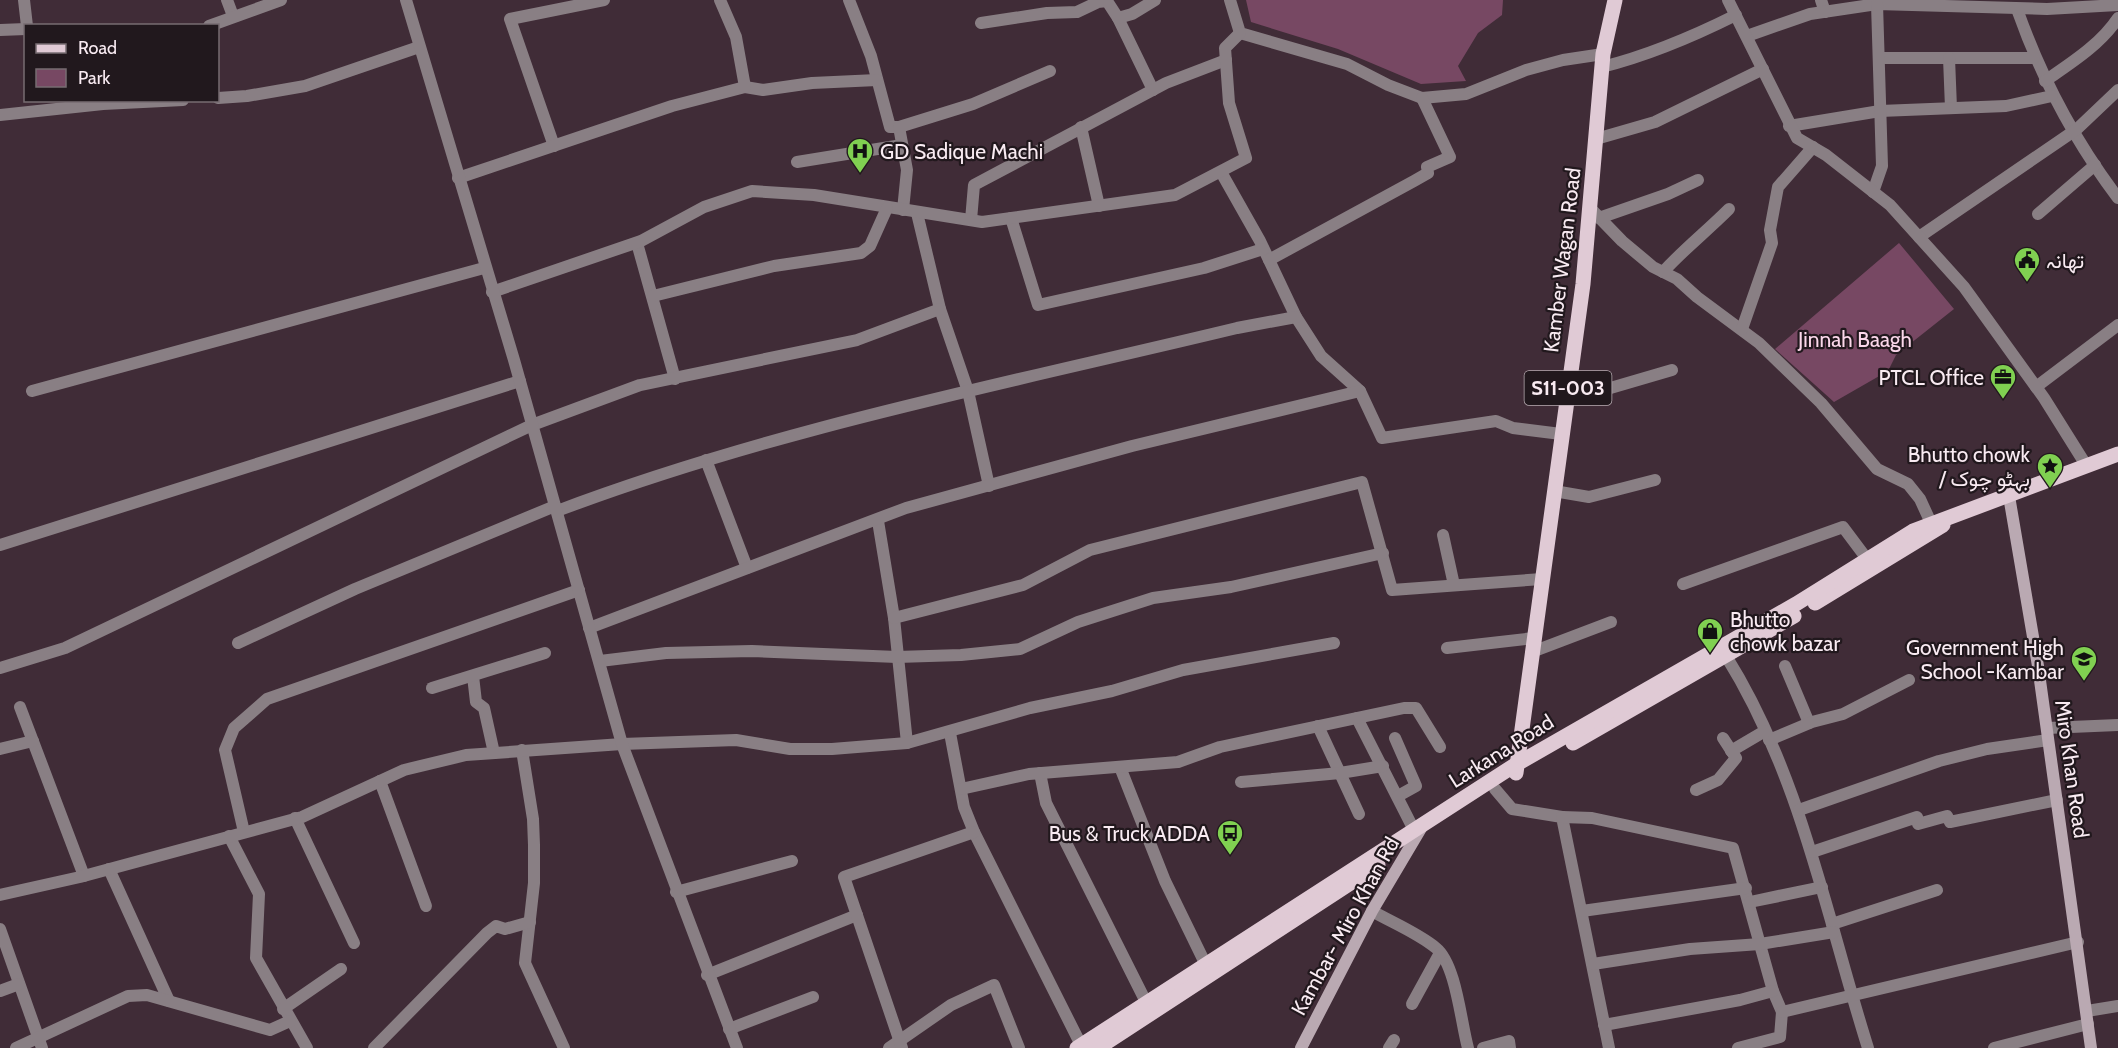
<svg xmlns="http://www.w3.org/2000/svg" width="2118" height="1048" viewBox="0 0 2118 1048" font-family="Cabin,Vazirmatn,sans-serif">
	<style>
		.green { fill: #774863 }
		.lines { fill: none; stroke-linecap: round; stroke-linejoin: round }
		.minor { stroke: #897f84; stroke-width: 12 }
		.tertiary { stroke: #897f84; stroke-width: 12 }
		.secondary { stroke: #baa9b2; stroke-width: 12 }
		.primary { stroke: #e0cad5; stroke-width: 15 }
		.labels { text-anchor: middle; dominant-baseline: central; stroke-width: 4.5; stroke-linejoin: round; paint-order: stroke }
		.shield { fill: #21181d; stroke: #b8acb2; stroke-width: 1.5 }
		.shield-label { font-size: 20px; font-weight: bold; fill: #f9ebf2 }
		.poi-label { font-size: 21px; fill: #f9ebf2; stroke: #21181d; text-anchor: end }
		.street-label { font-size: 21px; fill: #f9ebf2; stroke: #21181d }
		.park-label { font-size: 21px; fill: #fbd7ea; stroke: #21181d }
	</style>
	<rect width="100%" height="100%" fill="#402c37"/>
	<g class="green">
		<polygon points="1246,0 1503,0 1502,15 1478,33 1458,66 1466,81 1421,84 1338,49 1251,22"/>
		<polygon points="1899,243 1954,309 1896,355 1888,371 1834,402 1775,349"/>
	</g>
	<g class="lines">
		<g class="minor">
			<polyline points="24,0 27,26"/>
			<polyline points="227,0 233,16"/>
			<polyline points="849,0 871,56 890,127 899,127 907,170 903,210"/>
			<polyline points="1230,0 1240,33 1347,64 1388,85 1422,98 1466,94 1526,70 1563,60 1603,54"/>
			<polyline points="1821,0 1825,12"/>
			<path d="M2017,9c24,68 57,131 101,189"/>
			<polyline points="1118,18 1153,90"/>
			<polyline points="981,23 1047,13 1077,12 1098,2 1107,1 1118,18 1132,14 1155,0"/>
			<polyline points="209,26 281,0"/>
			<polyline points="0,30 26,29"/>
			<polyline points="1747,36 1810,14 1877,4 2047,9 2118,5"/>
			<polyline points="1879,58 2034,58"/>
			<polyline points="1949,58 1951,108"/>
			<path d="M1602,67c48,-12 90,-30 134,-52"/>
			<path d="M2045,81c26,-18 55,-36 73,-63"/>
			<polyline points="745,87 763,90 812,83 877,80"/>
			<polyline points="218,98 247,96 305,86 419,47"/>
			<polyline points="0,115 103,104 183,100"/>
			<polyline points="1789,126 1880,111 2006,106 2052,96"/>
			<polyline points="899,127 973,104 1050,71"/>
			<polyline points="1081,127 1099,206"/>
			<polyline points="1596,139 1655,122 1763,69"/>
			<polyline points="554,146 510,19 604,0"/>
			<polyline points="797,162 902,145"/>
			<polyline points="1221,172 1260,241 1296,317 1321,356 1360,391 1382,438 1496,421 1513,428 1561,434"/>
			<polyline points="458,178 672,106 745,87 736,37 720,0"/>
			<polyline points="1873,192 1882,166 1877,4"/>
			<polyline points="1591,209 1622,241 1653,267 1677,279 1697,297 1759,343 1821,403 1877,469 1908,484 1920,499 1931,523"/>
			<polyline points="917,213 940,309 968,391 989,486"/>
			<polyline points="2038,214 2095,165"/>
			<polyline points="1011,218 1038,305 1204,268 1263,249"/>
			<polyline points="1599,218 1668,194 1698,180"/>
			<polyline points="971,220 974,185 1166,83 1226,60"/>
			<polyline points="1919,237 2077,129 2118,90"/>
			<polyline points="637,243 675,379"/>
			<polyline points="1269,260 1414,181 1428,173 1427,167 1450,157 1422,98"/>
			<path d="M1663,272c21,-23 44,-41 66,-63"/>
			<polyline points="492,292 641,241 704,207 752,191 814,195 982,222 1175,195 1246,158 1229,103 1225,48 1240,33"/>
			<polyline points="653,296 774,266 861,253 870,246 887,208"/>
			<polyline points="1742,329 1772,243 1770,230 1778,187 1813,147"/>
			<polyline points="2036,387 2118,325"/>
			<polyline points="32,391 484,268"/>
			<polyline points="1566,401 1672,370"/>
			<polyline points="706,460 747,568"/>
			<polyline points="1554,491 1589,497 1655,480"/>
			<path d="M557,511c220,-83 452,-128 680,-183l59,-11"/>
			<polyline points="878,521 894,618 907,743"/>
			<polyline points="1443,535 1454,585"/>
			<polyline points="0,545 520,381"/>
			<polyline points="1683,584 1843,527 1867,559"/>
			<polyline points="894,618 1023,585 1090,550 1362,482 1392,590 1542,579"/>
			<polyline points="589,628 906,508 1132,446 1360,391"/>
			<polyline points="238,643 355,589 555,506"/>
			<polyline points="1447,648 1534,638"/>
			<polyline points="1532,652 1611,622"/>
			<path d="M1726,656c75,120 100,259 142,392"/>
			<polyline points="600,661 666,653 752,651 897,657 961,655 1020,649 1078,622 1153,598 1231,587 1383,553"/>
			<polyline points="1785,666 1809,723"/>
			<polyline points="0,668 65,648 532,425 640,385 857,340 940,309"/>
			<polyline points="473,676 476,702 484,708 494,753"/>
			<polyline points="432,688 545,653"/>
			<polyline points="20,707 84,876"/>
			<polyline points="1357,718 1414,830"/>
			<polyline points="1318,726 1359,814"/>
			<polyline points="950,733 964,807 974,832 1081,1045"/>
			<polyline points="1395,738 1416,786 1398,796"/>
			<polyline points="1769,740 1812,722 1843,714 1909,680"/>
			<polyline points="0,749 33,741"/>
			<polyline points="522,750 533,819 534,845 534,883 525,963 564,1048"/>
			<polyline points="1731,751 1765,731"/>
			<polyline points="1120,767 1165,881 1205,963"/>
			<polyline points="1040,773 1046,803 1146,1002"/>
			<polyline points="380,781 426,906"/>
			<polyline points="1241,782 1340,773 1383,766"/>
			<polyline points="961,789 1029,774 1178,762 1220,747 1404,708 1416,708 1440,747"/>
			<polyline points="1495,789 1512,809 1562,817 1609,1048"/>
			<polyline points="1696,790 1718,780 1736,758 1723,738"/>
			<polyline points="1799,810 1939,761 1987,749 2048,740"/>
			<polyline points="1562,817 1592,818 1733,848 1773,991 1782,1012 1780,1037 1738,1048"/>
			<polyline points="295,818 354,943"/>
			<polyline points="244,832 225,750 234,728 267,699 579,590"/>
			<polyline points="229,836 259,894 256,958 307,1048"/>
			<polyline points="1812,852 1917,817 1918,824 1947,816 1950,822 2057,800"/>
			<polyline points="109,869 169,1001"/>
			<polyline points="676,892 792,861"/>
			<polyline points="0,895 80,877 302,817 404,770 466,755 622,744 736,740 790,749 832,749 907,743 1030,708 1112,691 1183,670 1334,643"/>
			<polyline points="1750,902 1822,887"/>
			<path d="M1372,911c21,12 46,22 64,37 20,16 25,75 32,100"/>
			<polyline points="1582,911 1746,888"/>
			<polyline points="1832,924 1937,890"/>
			<polyline points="0,929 42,1048"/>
			<polyline points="1593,964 1690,949 1760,944 1834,932"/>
			<polyline points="707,975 857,915"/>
			<polyline points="0,991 19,984"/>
			<polyline points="1412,1004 1440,953"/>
			<polyline points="283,1009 341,969"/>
			<polyline points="2087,1011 2118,1006"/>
			<polyline points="1782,1012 2078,942"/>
			<polyline points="1604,1025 1740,1000 1773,991"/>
			<polyline points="729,1029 813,997"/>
			<polyline points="16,1048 128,996 147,995 270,1030 290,1021"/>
			<polyline points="374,1048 487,933 496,926 505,929 530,922"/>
			<polyline points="889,1048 951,1005 994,985 1019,1048"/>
			<polyline points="902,1048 844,877 974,832"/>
			<polyline points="1389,1048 1394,1040"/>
			<polyline points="1483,1048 1509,1041 1510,1048"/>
			<polyline points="1994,1048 2088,1024"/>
		</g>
		<g class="tertiary">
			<polyline points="406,0 514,360 622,744 737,1048"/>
			<polyline points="1728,0 1797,138 1826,155 1890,205 1964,287 2044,398 2086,465"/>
			<polyline points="2047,728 2118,725"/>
		</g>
		<g class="secondary">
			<polyline points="2009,496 2038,666 2091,1048"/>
			<polyline points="1301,1048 1372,911 1423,825"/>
		</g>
		<g class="primary">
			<polyline points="1815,603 1943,525"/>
			<polyline points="1573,743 1794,616"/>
			<polyline points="1516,773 1583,284 1603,54 1615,0"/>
			<polyline points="1077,1048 1515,765 1796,604 1913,531 2118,454"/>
			<polyline points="1098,1048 1378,865"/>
		</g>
	</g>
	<defs>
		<g id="hospital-pin" transform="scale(1.35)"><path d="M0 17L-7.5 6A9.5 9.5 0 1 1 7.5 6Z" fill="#80d051" stroke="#21181d"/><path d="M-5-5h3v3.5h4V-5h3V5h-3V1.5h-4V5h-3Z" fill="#111"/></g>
		<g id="civic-pin" transform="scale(1.35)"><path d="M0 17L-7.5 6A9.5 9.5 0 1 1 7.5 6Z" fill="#80d051" stroke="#21181d"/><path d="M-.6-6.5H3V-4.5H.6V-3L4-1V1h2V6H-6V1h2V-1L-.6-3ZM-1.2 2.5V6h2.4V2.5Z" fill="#111"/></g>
		<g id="office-pin" transform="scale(1.35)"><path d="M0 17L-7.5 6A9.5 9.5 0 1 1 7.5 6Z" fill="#80d051" stroke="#21181d"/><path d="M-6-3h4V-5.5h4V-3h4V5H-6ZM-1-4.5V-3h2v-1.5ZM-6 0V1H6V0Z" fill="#111"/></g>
		<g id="sight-pin" transform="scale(1.35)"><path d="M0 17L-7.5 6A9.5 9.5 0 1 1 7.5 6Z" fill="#80d051" stroke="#21181d"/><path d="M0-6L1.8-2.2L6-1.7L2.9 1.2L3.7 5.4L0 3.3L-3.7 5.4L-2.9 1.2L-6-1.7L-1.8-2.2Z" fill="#111"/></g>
		<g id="shop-pin" transform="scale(1.35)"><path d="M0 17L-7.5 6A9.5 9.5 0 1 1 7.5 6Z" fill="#80d051" stroke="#21181d"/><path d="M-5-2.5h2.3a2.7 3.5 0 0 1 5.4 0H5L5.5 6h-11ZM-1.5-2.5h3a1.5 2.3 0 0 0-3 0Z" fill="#111"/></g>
		<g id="school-pin" transform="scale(1.35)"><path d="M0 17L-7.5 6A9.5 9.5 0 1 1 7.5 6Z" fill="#80d051" stroke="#21181d"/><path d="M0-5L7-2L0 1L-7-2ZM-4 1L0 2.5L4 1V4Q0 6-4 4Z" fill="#111"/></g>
		<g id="bus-pin" transform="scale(1.35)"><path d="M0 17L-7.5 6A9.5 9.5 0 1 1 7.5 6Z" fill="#80d051" stroke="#21181d"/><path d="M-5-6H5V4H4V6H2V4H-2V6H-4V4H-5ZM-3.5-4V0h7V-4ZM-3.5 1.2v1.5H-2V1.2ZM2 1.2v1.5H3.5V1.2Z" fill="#111"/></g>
	</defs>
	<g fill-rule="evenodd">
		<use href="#hospital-pin" x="860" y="151"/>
		<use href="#civic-pin" x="2027" y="260"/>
		<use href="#office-pin" x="2003" y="377"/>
		<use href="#sight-pin" x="2050" y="466"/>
		<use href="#shop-pin" x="1710" y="631"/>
		<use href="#school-pin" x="2084" y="659"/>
		<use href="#bus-pin" x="1230" y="833"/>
	</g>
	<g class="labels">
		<rect class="shield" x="1524.5" y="371" width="87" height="34" rx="4.5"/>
		<g class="shield-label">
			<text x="1568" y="388">S11-003</text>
		</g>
		<g class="poi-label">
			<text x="880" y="151" text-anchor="start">GD Sadique Machi</text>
			<text x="2046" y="260" text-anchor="start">تھانہ</text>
			<text x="1984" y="377">PTCL Office</text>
			<text x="2030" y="454">Bhutto chowk<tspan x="2030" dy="24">/ بہٹو چوک</tspan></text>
			<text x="1730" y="619" text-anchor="start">Bhutto<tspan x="1730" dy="24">chowk bazar</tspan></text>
			<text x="2064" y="647">Government High<tspan x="2064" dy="24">School -Kambar</tspan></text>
			<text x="1210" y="833">Bus &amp; Truck ADDA</text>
		</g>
		<g class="street-label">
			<text transform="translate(1562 260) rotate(-83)">Kamber Wagan Road</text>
			<text transform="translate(1501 751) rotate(-32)">Larkana Road</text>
			<text transform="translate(2072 769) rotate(82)">Miro Khan Road</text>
			<text transform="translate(1345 926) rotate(-61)">Kambar- Miro Khan Rd</text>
		</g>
		<g class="park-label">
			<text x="1855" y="339">Jinnah Baagh</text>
		</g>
	</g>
	<rect x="24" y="24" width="195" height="78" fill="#21181d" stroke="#776c72" stroke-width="1.5"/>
	<rect x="36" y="44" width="30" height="9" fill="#e0cad5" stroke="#776c72" stroke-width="1.5"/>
	<text x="78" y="54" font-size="18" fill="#f9ebf2">Road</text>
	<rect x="36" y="69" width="30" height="18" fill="#774863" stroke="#776c72" stroke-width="1.5"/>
	<text x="78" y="84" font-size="18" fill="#f9ebf2">Park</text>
</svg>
